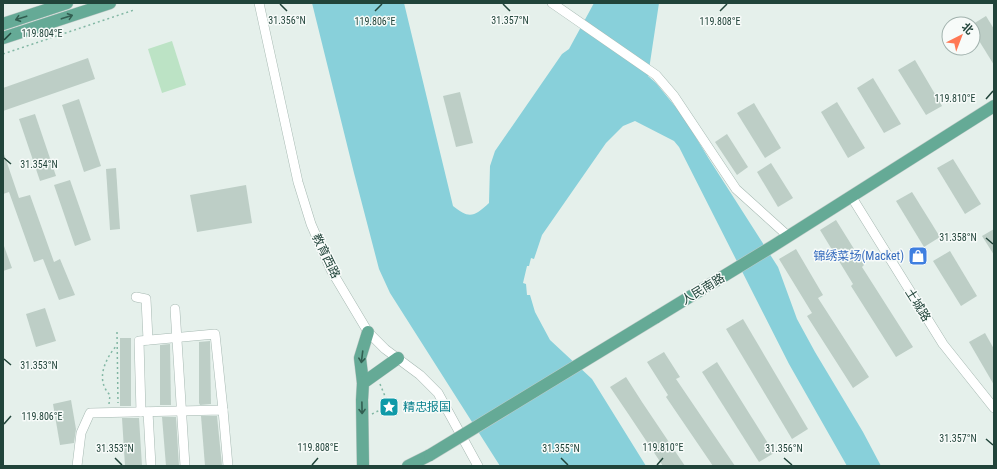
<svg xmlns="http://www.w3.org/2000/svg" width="997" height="469" viewBox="0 0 997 469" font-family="'Roboto Condensed','Noto Sans SC',sans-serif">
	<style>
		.green { fill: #bce3c5 }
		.water { fill: #88d0da }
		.building { fill: #bdcec6 }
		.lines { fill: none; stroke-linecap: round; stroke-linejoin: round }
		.minor-casing { stroke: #a6b9b2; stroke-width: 10 }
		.major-casing { stroke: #c1cbc8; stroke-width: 13 }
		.path { stroke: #82b7a4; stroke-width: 1.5; stroke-dasharray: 2 3; stroke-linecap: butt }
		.minor { stroke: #fff; stroke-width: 9 }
		.major { stroke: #65aa96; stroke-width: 12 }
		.major-bridge-casing { stroke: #c1cbc8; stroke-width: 13; stroke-linecap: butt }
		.major-bridge { stroke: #65aa96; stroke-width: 12 }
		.oneway { stroke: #325e51 }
		.ticks { fill: none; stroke: #21443a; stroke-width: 1.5 }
		.labels { text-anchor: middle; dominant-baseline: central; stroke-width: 3; stroke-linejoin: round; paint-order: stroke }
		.street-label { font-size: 12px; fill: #21443a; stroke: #f7fbf9 }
		.shop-label { font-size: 12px; fill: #366cbe; stroke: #f7fbf9; text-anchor: end }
		.culture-label { font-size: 12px; fill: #0d838f; stroke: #f7fbf9; text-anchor: start }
		.ticks-label { font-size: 10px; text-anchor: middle; fill: #21443a; stroke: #f7fbf9; stroke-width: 3; stroke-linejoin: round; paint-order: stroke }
	</style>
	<rect width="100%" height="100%" fill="#e5f0eb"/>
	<polygon class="green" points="172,41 186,85 162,93 148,49"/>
	<path class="water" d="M312,3h92l49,203c16,13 21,11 36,-3l1,-37 5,-15 67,-97 7,-5 25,-46h65l-11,73 8,7 27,33 26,43 69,108 19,52 18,33 48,80 18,34h-34l-58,-102 -110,-217 -5,-6 -39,-20 -12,5 -17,17 -64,92 -8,24 -3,-1 -2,8h-2l-4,17 3,1 1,11h3l5,17 15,28 42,39 54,87h-146l-110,-173 -11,-24 -25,-96z"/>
	<g class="building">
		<polygon points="986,16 994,29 994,65 973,31 973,24"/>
		<polygon points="88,58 95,79 3,111 3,88"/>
		<polygon points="915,60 942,106 926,115 898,70"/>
		<polygon points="873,78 901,124 884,133 857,88"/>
		<polygon points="460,92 473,143 456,147 443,96"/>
		<polygon points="79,99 101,166 84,172 62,105"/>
		<polygon points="837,102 865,148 848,158 821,112"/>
		<polygon points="754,103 781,148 765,158 737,113"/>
		<polygon points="35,114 56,176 40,181 19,119"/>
		<polygon points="727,134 748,167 737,175 715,142"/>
		<polygon points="3,154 4,154 19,198 30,195 54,262 60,259 75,295 59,300 43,259 34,262 9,192 3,194"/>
		<polygon points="953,159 981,204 965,214 937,168"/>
		<polygon points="771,163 793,198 778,207 757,172"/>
		<polygon points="116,168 120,229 110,230 106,169"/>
		<polygon points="70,180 91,240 75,246 54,185"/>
		<polygon points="246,185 252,223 197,232 190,195"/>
		<polygon points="912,192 940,237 924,247 896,201"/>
		<polygon points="836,220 864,265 862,267 913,347 896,357 851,286 853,284 820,230"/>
		<polygon points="994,229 994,255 982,236"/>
		<polygon points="4,246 12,268 3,271 3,247"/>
		<polygon points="796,249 823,295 818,298 869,377 853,388 807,316 812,313 779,259"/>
		<polygon points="950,251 977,296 961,306 933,261"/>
		<polygon points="45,308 56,341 36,347 26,314"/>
		<polygon points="743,319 808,429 792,439 726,329"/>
		<polygon points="985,333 994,349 994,385 969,342"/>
		<rect x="120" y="338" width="11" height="68"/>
		<polygon points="210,341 211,404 200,405 199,403 199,342"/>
		<polygon points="170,344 171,405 160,405 160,345"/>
		<polygon points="664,352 680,377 676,379 735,466 713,466 666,397 668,395 647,362"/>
		<polygon points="717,362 774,453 759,462 702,372"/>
		<polygon points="626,377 642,402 685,466 663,466 629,415 610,387"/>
		<polygon points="71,400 76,429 74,443 60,445 53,404"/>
		<polygon points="201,416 217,416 222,466 205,466"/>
		<polygon points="162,417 176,417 179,466 166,466"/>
		<polygon points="122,418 139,418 142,466 125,466"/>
	</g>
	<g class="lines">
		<g class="minor-casing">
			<g id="minor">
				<polyline points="259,3 298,182 311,224 331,270 368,332 385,349 420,375 438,393 478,466"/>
				<polyline points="552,3 656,75 674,96 736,189 788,236"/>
				<polyline points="851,196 943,344 994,408"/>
				<polyline points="136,297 146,299 148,340"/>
				<polyline points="175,309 185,466"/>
				<polyline points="141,412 139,341 215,334 223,410"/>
				<polyline points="148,412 151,466"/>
				<polyline points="77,466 81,433 90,413 223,410 228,466"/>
			</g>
		</g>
		<g class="major-casing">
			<g id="major">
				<polyline points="3,24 67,3"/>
				<polyline points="3,38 110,3"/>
				<polyline points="655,318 773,246 994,106"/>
				<polyline points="363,383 360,358 368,332"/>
				<polyline points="363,466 362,400 363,383 398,358"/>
				<polyline points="408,466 430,455"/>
			</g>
		</g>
		<g class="path">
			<polyline points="3,54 134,10"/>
			<polyline points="117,332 118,403"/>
			<polyline points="380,384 387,401"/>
			<polygon points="391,400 395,409 387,412 383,404"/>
			<path d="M109,404l1,-9c-15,-15 -5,-36 7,-50"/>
			<polyline points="372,414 384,408"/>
		</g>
		<use href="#minor" class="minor"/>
		<use href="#major" class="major"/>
		<g class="major-bridge-casing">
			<polyline id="major-bridge" points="430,455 655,318"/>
		</g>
		<use href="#major-bridge" class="major-bridge"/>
	</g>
	<defs><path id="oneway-shaft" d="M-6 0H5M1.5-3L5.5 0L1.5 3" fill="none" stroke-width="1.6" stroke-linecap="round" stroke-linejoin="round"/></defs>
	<g class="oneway">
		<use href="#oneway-shaft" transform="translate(67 17) rotate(-18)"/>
		<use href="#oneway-shaft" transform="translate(21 18) rotate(162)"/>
		<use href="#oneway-shaft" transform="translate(362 357) rotate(97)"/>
		<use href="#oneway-shaft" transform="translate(362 408) rotate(89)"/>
	</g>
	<path class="ticks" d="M280,4l7,7M503,4l7,7M375,11l7,-7M720,11l7,-7M4,40l7,-7M986,99l7,-8M4,158l7,6M986,238l7,6M4,359l7,6M4,424l7,-8M986,439l7,6M115,458l7,7M561,458l7,7M784,458l8,7M312,465l6,-7M657,465l6,-7"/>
	<defs>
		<g id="shop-square" transform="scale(1)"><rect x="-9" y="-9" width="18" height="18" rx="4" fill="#3f7fe0" stroke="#f7fbf9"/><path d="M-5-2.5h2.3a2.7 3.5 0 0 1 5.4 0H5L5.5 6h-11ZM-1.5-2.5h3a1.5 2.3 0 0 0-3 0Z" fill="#fff"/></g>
		<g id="sight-square" transform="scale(1)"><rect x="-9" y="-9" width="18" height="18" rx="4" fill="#0f9aa8" stroke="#f7fbf9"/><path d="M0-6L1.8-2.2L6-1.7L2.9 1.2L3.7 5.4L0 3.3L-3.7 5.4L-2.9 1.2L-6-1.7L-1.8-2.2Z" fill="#fff"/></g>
	</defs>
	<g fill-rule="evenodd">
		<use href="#shop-square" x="918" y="256"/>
		<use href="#sight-square" x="389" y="407"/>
	</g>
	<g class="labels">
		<g class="street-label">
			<text transform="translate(326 256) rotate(64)">教育西路</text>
			<text transform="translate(703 289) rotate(-31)">人民南路</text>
			<text transform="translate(918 305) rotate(58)">土城路</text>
		</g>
		<g class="shop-label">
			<text x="904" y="256">锦绣菜场(Macket)</text>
		</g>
		<g class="culture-label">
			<text x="403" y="407">精忠报国</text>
		</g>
	</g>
	<g class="ticks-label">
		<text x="287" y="24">31.356°N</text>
		<text x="510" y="24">31.357°N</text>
		<text x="375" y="25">119.806°E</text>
		<text x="720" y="25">119.808°E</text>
		<text x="42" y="37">119.804°E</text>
		<text x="955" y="102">119.810°E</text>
		<text x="39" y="168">31.354°N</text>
		<text x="958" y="241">31.358°N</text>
		<text x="39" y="369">31.353°N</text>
		<text x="42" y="420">119.806°E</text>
		<text x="958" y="442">31.357°N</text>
		<text x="318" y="451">119.808°E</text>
		<text x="663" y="451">119.810°E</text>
		<text x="115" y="452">31.353°N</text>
		<text x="561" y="452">31.355°N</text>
		<text x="784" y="452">31.356°N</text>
	</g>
	<rect width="997" height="469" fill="none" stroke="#21443a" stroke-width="8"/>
	<g transform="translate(961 36) rotate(42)"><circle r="19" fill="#f7fbf9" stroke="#a1b2ad"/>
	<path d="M0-3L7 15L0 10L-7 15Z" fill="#ff7854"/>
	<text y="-6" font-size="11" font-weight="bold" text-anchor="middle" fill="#21443a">北</text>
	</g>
</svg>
